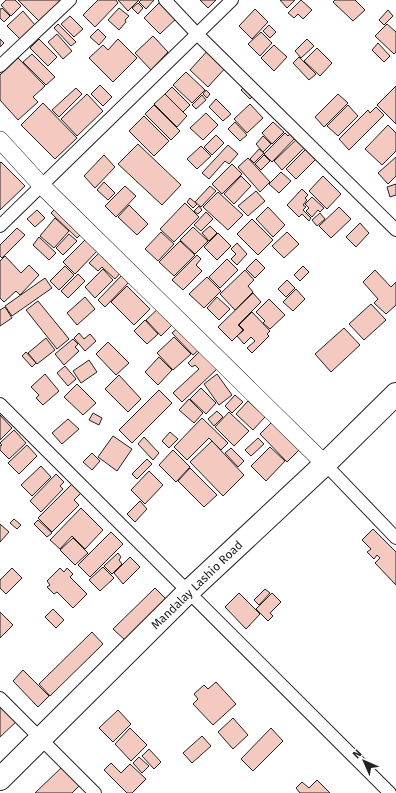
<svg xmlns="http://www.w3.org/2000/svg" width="396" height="793" viewBox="0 0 396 793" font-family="'Fira Sans',sans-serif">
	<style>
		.building { fill: #f3c9c0; stroke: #222 }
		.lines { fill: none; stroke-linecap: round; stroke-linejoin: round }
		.street-casing { stroke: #222; stroke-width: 14 }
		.secondary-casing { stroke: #222; stroke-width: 18 }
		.highway-casing { stroke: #222; stroke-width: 24 }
		.street { stroke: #fff; stroke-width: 12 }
		.secondary { stroke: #fff; stroke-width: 17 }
		.highway { stroke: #fff; stroke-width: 22 }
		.labels { text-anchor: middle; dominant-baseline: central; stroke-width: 3; stroke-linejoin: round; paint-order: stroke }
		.street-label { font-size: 12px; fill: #222; stroke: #fff }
	</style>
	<rect width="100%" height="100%" fill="#fff"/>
	<g class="building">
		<polygon points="6,0 15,0 21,6 11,16 1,5"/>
		<polygon points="18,0 61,0 61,1 40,22"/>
		<polygon points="98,0 116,0 118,3 95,27 83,15"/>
		<polygon points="118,0 139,0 128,11"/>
		<polygon points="141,0 154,0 146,9 139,2"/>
		<polygon points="162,0 179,16 160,34 144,18"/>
		<polygon points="200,0 216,0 208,8"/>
		<polygon points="280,0 295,0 287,8"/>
		<polygon points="301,0 312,10 303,19 298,14 294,18 288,13"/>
		<polygon points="335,0 355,0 365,10 353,21 333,2"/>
		<polygon points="138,3 143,8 138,14 132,8"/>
		<polygon points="2,8 10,16 4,22 0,18 0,9 1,9"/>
		<polygon points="119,8 129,16 125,20 126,22 119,30 108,20"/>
		<polygon points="255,9 268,22 252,39 239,26"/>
		<polygon points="388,10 393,16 384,25 379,20"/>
		<polygon points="23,11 35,25 20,39 7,26"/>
		<polygon points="70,16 83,29 74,37 61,24"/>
		<polygon points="58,24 76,42 71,46 54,28"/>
		<polygon points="387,24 396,32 396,52 394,54 375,36"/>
		<polygon points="269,25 276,32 270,38 263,31"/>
		<polygon points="98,29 106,37 99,45 90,37"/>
		<polygon points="261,32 272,43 260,56 248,44"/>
		<polygon points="57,34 72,51 63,59 48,42"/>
		<polygon points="153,36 168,52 151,70 135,53"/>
		<polygon points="0,39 4,43 0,47"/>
		<polygon points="39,39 57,57 48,66 30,48"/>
		<polygon points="118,39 137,58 113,82 89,58 103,45 108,50"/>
		<polygon points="307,39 314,46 301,58 295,51"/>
		<polygon points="378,43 390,56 384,62 372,50"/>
		<polygon points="274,45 287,57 274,71 261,58"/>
		<polygon points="210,48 228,65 208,87 190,70"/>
		<polygon points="317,48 332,63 320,76 304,61"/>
		<polygon points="32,54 55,77 46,85 23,62"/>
		<polygon points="299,57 316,74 309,80 293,63"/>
		<polygon points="18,58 45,86 33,97 38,102 18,120 0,100 0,75"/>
		<polygon points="186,72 205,90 192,103 173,85"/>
		<polygon points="247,84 256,93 250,99 241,90"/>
		<polygon points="100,85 112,97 103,106 91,94"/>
		<polygon points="396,86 396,124 377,105"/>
		<polygon points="172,87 190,105 183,112 165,94"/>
		<polygon points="76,88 82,94 59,117 52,110"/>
		<polygon points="206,90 210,94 207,98 203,94"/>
		<polygon points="87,94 103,111 77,136 61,119"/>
		<polygon points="165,94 187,116 177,127 154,104"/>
		<polygon points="338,94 348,103 324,127 315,117"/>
		<polygon points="202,95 206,100 196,109 192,105"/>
		<polygon points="216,99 231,114 223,121 209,107"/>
		<polygon points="43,103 77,138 55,159 21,125"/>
		<polygon points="250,104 263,118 247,133 234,119"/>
		<polygon points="154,105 180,131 171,140 145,114"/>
		<polygon points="348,105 358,116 338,136 327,126"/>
		<polygon points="376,107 384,115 349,150 339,139 368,110 370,113"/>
		<polygon points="206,113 218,125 203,140 190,128"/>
		<polygon points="144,116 169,141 154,156 129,131"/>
		<polygon points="235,122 247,135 240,141 228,129"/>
		<polygon points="273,122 284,132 272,144 262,133"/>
		<polygon points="388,125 396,133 396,151 382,165 365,149"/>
		<polygon points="292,132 296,137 272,162 264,154 285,133 288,136"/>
		<polygon points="216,135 224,143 212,155 204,147"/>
		<polygon points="263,136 271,144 263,152 256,144"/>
		<polygon points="300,136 308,144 282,170 274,161"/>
		<polygon points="138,144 181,185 162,205 118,164"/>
		<polygon points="228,145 238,154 229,164 225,161 209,179 202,173"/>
		<polygon points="201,146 211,156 197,169 187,159"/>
		<polygon points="308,147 318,157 296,179 286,169"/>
		<polygon points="259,149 264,153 254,163 250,159"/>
		<polygon points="104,155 115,167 95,188 84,176"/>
		<polygon points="264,155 270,161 261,170 255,164"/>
		<polygon points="396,157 396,176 388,184 378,173"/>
		<polygon points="248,158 270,182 260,192 238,167"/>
		<polygon points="1,162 25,186 0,210 0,163"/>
		<polygon points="232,164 242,174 222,194 212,184"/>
		<polygon points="281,172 291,181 279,193 269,184"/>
		<polygon points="241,176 251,186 234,204 224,194"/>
		<polygon points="323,176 341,194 327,209 309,191"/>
		<polygon points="104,182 115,193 108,200 97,190"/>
		<polygon points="396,184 396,195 390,197 387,187"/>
		<polygon points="125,186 136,196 116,217 105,206"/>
		<polygon points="210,186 216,191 201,207 195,202"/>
		<polygon points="302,189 308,195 305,198 307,200 303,205 306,207 303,210 311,218 309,221 302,214 299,217 287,205"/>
		<polygon points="256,191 265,201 248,216 238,206"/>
		<polygon points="218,192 243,215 228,230 203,207"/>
		<polygon points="312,197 324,208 320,212 318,210 312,217 306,211 309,208 305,204"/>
		<polygon points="190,198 197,204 193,208 187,202"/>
		<polygon points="185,203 199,217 174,242 160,229"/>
		<polygon points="59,205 85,230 77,238 51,213"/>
		<polygon points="129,205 148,224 137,235 118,217"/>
		<polygon points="199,206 202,210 198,214 194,211"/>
		<polygon points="268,207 285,225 273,237 256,219"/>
		<polygon points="339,207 351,219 331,238 319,226"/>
		<polygon points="37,210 45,218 35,227 27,219"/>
		<polygon points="206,212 213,219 201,231 194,225"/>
		<polygon points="320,213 325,219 317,226 312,220"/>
		<polygon points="55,218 69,231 54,248 40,236"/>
		<polygon points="252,219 273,240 258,255 237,234"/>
		<polygon points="360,223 369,233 356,247 346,237"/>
		<polygon points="210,226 217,233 209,241 202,233"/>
		<polygon points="193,227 208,241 195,254 180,240"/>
		<polygon points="17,228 25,235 2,258 0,256 0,245"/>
		<polygon points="161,232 174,244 158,261 145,249"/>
		<polygon points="287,232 299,244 284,258 272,246"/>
		<polygon points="218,233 231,246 217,260 204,247"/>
		<polygon points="69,234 77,241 63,255 56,248"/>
		<polygon points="89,236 100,248 75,274 63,262"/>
		<polygon points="39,237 56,253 49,260 33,245"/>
		<polygon points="180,241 195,255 174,276 159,262"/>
		<polygon points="237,243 247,254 237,265 231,259 236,254 231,249"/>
		<polygon points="101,251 122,271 115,279 102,267 98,271 89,263"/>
		<polygon points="197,255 201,259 196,265 202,271 183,290 172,280"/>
		<polygon points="5,256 21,273 29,265 39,275 20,295 16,291 4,302 0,298 0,261"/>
		<polygon points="227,259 238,270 220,288 209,277"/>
		<polygon points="256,259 265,268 255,278 246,269"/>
		<polygon points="65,266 74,275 59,290 50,281"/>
		<polygon points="303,266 309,272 300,281 294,275"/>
		<polygon points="103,269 113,280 95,298 85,287"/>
		<polygon points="245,270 254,280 248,286 253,292 235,310 220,294"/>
		<polygon points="375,270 391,287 396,282 396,305 386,314 374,303 378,299 363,282"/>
		<polygon points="78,274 85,281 68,298 61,291"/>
		<polygon points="123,274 130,281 105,307 98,300"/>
		<polygon points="207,277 221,291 204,308 189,294"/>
		<polygon points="45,278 52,288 12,316 5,306"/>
		<polygon points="287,280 295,288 286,297 278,289"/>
		<polygon points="127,286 150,309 134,325 111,302"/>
		<polygon points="296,289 305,299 293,311 283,302"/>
		<polygon points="253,293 261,302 238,325 243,330 232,341 218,327"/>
		<polygon points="85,297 95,309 77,325 67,313"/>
		<polygon points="217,297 230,309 219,320 207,308"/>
		<polygon points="269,299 285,315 270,329 263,323 265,321 256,312"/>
		<polygon points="38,301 69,339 57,349 26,310"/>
		<polygon points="371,304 386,320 364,340 349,324"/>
		<polygon points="161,306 176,321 161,336 146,320"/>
		<polygon points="5,307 12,318 0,326 0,310"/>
		<polygon points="252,312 270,331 267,334 269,336 252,353 247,348 255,341 251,337 244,344 237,336 244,330 239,325"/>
		<polygon points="145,320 158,334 147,344 134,331"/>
		<polygon points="182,324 203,346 193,355 172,333"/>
		<polygon points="344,328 360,345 331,372 315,354"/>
		<polygon points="79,333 84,339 90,334 96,341 85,351 74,338"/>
		<polygon points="174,337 191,354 173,370 157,353"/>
		<polygon points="46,338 55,350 37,364 28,353"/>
		<polygon points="73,339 78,344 75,347 79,351 64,365 55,354"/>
		<polygon points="108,342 129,363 116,375 96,354"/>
		<polygon points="201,350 217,369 182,402 173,393 199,369 195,365 192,367 188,363"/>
		<polygon points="26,352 36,363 32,367 22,356"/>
		<polygon points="159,357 172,370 158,385 145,372"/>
		<polygon points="89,360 97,372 81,383 73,371"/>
		<polygon points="65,366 76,379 68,386 57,373"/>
		<polygon points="45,374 59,391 43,405 36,398 39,395 31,387"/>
		<polygon points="217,374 232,395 219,405 204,384"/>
		<polygon points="119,375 141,399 128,412 105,389"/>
		<polygon points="77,384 96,403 83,415 64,397"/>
		<polygon points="201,388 216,403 206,414 190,399"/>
		<polygon points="159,390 172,403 132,443 119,430"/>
		<polygon points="235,395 243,402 232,413 225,406"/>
		<polygon points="189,399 203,413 194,423 179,410"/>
		<polygon points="248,401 265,417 253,430 236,414"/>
		<polygon points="217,411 223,417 214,426 208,419"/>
		<polygon points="229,412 249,431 234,446 215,427"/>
		<polygon points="93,413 102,418 99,425 89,420"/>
		<polygon points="0,415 12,428 0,440"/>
		<polygon points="202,418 228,443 221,450 209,438 187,460 174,447"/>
		<polygon points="68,419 79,429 62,444 52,433"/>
		<polygon points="273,421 300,449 287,462 260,434"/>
		<polygon points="14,430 26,443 9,459 0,450 0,446 2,445 0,443"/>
		<polygon points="170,432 178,439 169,448 162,441"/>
		<polygon points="113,436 132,449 117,471 98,457"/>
		<polygon points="144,437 159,453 153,460 138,444"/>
		<polygon points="258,438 264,444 251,456 245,450"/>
		<polygon points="212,441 244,475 223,496 190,462"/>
		<polygon points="27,445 37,456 19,474 8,463"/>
		<polygon points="270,447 285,461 266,481 251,466"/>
		<polygon points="231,448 244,461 238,467 225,453"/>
		<polygon points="173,450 190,467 176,482 159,465"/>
		<polygon points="92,453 100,461 92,470 83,462"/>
		<polygon points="147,459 152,464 137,479 132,474"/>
		<polygon points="41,466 51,477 32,496 21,485"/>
		<polygon points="190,468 217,495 204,507 178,481"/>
		<polygon points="149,471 163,485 145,504 131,490"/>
		<polygon points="56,474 64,482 60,486 63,489 41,512 30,501"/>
		<polygon points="72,484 81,493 74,500 79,505 52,532 38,518"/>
		<polygon points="140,501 147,509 135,522 127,514"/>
		<polygon points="81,508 103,530 85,549 72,536 60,549 50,540"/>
		<polygon points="14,519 21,525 17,529 10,523"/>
		<polygon points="38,520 52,533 47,537 34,524"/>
		<polygon points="0,524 9,532 0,542"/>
		<polygon points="373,529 396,552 396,585 375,563 380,558 377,555 374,559 367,552 371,549 362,540"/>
		<polygon points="111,532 123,544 90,577 78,565"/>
		<polygon points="73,538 88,553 75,565 60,550"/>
		<polygon points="118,553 121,557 119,560 122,564 112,574 104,566"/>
		<polygon points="130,557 140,567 123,584 114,573"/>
		<polygon points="103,567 114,578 100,591 89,580"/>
		<polygon points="12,568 22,578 6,594 0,588 0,580"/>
		<polygon points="60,568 64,572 67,568 73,574 70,577 87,594 73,608 57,592 54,594 47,587 50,585 47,581"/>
		<polygon points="155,588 166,599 125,640 113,629"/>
		<polygon points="265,589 270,593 259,605 254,600"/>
		<polygon points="239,593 260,614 246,629 225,607"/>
		<polygon points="272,593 281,602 270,613 273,616 268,621 256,609"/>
		<polygon points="53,609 64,620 56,628 45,617"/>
		<polygon points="0,612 13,625 0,638"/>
		<polygon points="92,632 103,644 50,696 39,684"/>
		<polygon points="23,670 49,696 38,707 13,681"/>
		<polygon points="216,682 236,704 213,725 193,704 198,699 194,694 204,685 208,689"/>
		<polygon points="0,703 17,721 0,737"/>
		<polygon points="118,710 131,724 113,742 99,728"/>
		<polygon points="233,718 248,735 233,749 218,732"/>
		<polygon points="130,728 147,745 131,761 115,744"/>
		<polygon points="271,728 283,741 253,771 241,759"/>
		<polygon points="202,736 211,746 192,763 183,753"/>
		<polygon points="149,749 161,762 154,769 142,756"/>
		<polygon points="139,757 149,766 142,773 133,763"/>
		<polygon points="111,763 121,773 130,764 146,779 132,793 127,793 104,770"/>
		<polygon points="61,768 79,786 72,793 35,793"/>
		<polygon points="317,780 330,793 300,793 296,788 302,782 309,788"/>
	</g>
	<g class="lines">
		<g class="street-casing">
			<g id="street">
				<polyline points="165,0 197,34 396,230"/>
				<polyline points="0,66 70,0"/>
				<polyline points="0,226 232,0"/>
				<polyline points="0,404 390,793"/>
				<polyline points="325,464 396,538"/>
				<polyline points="0,698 95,793"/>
			</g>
		</g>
		<g class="secondary-casing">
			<polyline id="secondary" points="0,140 42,186 325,464"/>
		</g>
		<g class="highway-casing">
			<polyline id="highway" points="0,779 188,592 325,464 396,394"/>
		</g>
		<use href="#street" class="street"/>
		<use href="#secondary" class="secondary"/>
		<use href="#highway" class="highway"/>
	</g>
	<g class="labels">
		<g class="street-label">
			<text transform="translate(197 585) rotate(-44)">Mandalay Lashio Road</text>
		</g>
	</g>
	<g transform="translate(364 761) rotate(315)" stroke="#ffffff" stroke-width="3" paint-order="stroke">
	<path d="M0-3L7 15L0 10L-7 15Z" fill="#222222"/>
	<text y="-6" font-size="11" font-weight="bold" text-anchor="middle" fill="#222222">N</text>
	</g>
</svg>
